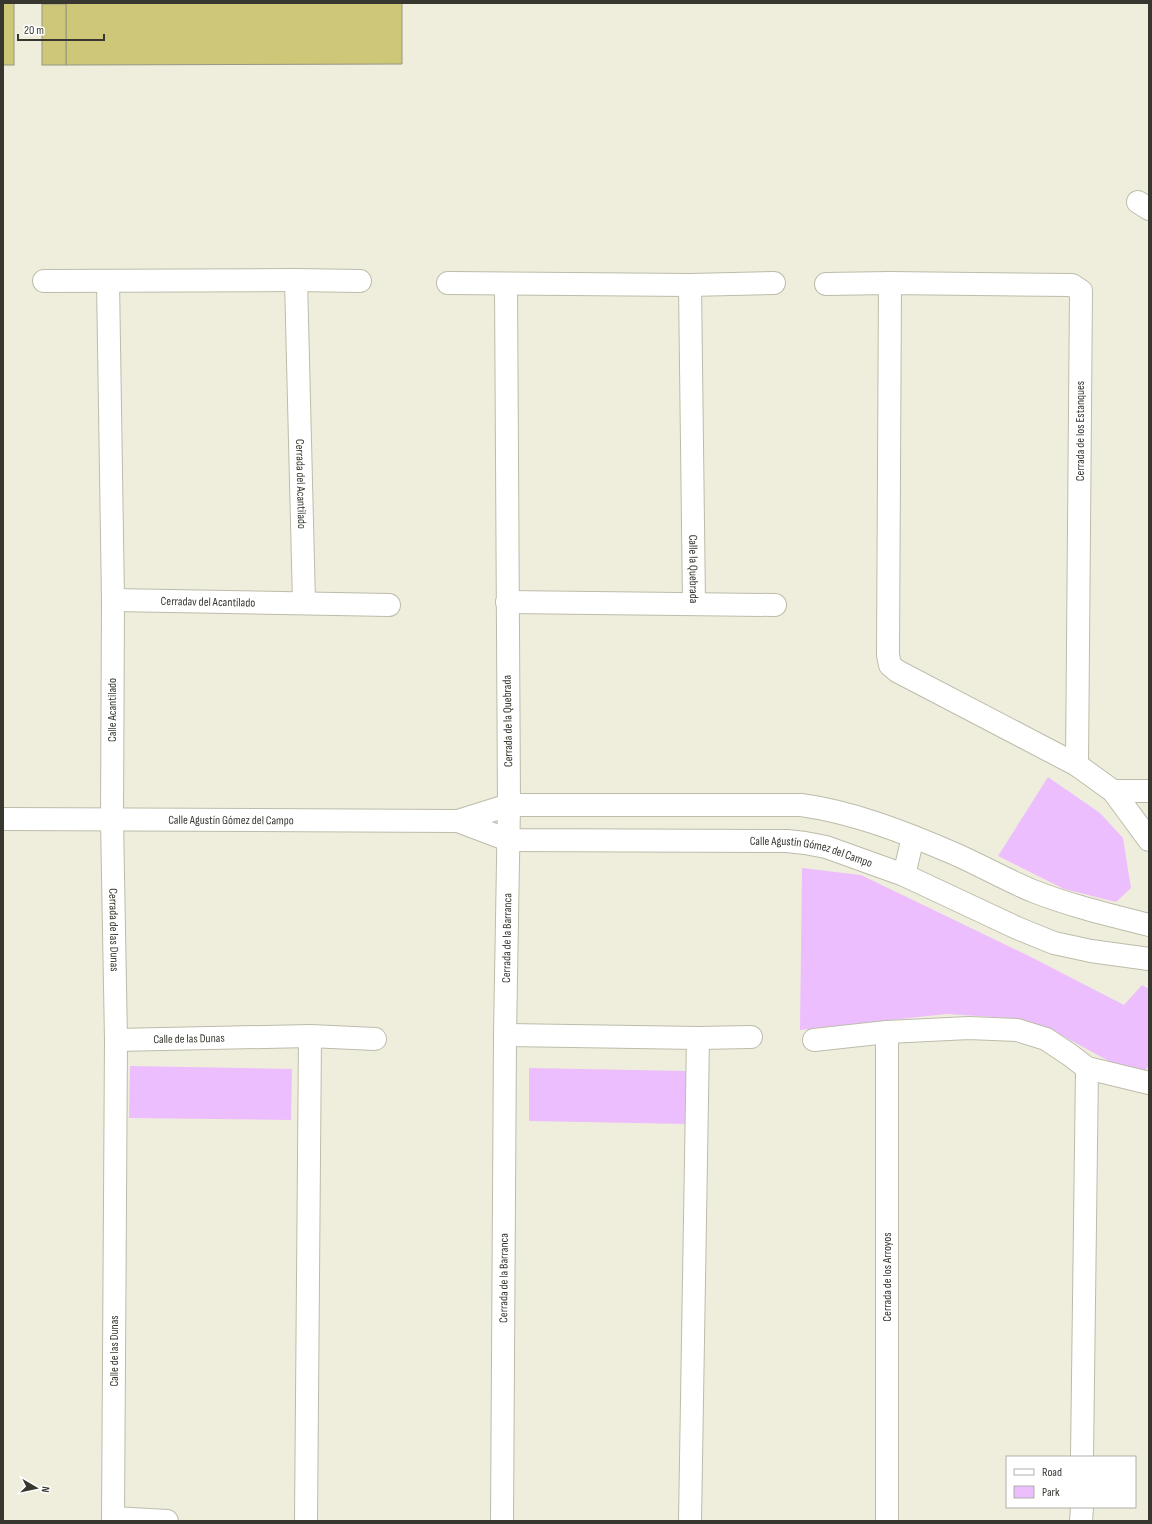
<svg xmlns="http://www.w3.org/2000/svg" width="1152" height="1524" viewBox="0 0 1152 1524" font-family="'Sofia Sans Condensed',sans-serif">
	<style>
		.green { fill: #edbefe }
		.building { fill: #cec778; stroke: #979686 }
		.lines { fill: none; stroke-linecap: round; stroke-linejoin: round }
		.minor-casing { stroke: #bdbcaa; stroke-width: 24 }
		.tertiary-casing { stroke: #bdbcaa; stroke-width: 24 }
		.minor { stroke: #fff; stroke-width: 22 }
		.tertiary { stroke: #fff; stroke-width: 22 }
		.labels { text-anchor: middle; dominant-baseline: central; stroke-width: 3; stroke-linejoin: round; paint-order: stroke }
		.street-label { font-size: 12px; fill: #373730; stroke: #fff }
	</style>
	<rect width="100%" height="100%" fill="#efeedc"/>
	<g class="green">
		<polygon points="1048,777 1100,813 1123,838 1131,888 1116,902 1064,889 998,856"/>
		<polygon points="802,868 861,875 1029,956 1124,1005 1142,985 1149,989 1149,1065 1145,1071 1127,1071 1052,1030 1010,1018 946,1014 800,1030"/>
		<polygon points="130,1066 292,1069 291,1120 129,1118"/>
		<polygon points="529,1068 688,1071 686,1124 529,1121"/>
	</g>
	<g class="building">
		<rect x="3" y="3" width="11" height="62"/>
		<polygon points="66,3 402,3 402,64 66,65"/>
		<rect x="42" y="4" width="24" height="61"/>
	</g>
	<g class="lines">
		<g class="minor-casing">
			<g id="minor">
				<polyline points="1138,202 1149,209"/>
				<path id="s1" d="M296,280l8,323"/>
				<polyline points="44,281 296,280 360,281"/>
				<path id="s2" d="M108,281l5,319 -1,220 4,220 -3,481"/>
				<polyline points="448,283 690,285 774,283"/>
				<polyline points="890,283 888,655 890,665 897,671 1077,765 1113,791 1149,840"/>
				<polyline points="826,284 890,283 1072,285 1081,291 1077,765"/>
				<path id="s3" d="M690,285l4,319"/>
				<path id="s4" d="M113,600l276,5"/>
				<polyline points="507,602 775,605"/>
				<polyline points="1113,791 1149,791"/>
				<polyline points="505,1035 698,1038 751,1037"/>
				<path id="s5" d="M116,1040l194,-4 65,3"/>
				<polyline points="814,1040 887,1032 969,1028 1017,1030 1046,1039 1070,1055 1087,1068 1149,1083"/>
				<polyline points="1082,1457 1087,1068"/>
				<polyline points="113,1518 167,1521"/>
				<polyline points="306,1521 310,1036"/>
				<path id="s6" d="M502,1521l3,-486 4,-230 -3,-521"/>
				<polyline points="690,1521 698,1038"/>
				<polyline points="887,1521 887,1032"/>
				<polyline points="1081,1521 1082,1507"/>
			</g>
		</g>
		<g class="tertiary-casing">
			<g id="tertiary">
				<path id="s7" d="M3,819l455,2 51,-16h292c51,7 100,26 147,46 29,12 56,28 85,40 38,15 77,24 116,34"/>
				<path id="s8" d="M458,821l50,19 279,1 18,2 21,4 78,28 113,53 37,15 37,8 58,8"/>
				<polyline points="904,875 913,837"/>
			</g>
		</g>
		<use href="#minor" class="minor"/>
		<use href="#tertiary" class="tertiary"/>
	</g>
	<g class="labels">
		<g class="street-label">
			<text transform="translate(1080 431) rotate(-90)">Cerrada de los Estanques</text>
			<text stroke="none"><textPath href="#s1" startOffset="204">Cerrada del Acantilado</textPath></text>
			<text stroke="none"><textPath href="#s3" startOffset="284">Calle la Quebrada</textPath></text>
			<text stroke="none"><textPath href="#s4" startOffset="95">Cerradav del Acantilado</textPath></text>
			<text transform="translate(112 710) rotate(-90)">Calle Acantilado</text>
			<text transform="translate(508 721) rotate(-91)">Cerrada de la Quebrada</text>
			<text stroke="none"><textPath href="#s7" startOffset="228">Calle Agustín Gómez del Campo</textPath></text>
			<text stroke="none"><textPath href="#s8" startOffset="358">Calle Agustín Gómez del Campo</textPath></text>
			<text stroke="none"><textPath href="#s2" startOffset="649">Cerrada de las Dunas</textPath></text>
			<text stroke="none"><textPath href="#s6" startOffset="583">Cerrada de la Barranca</textPath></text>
			<text stroke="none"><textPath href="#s5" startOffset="73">Calle de las Dunas</textPath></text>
			<text transform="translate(887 1277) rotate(-90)">Cerrada de los Arroyos</text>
			<text stroke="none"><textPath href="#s6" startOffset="243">Cerrada de la Barranca</textPath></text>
			<text transform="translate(114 1351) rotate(-90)">Calle de las Dunas</text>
		</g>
	</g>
	<rect width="1152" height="1524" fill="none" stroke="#373730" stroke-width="8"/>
	<rect x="1006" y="1456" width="130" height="52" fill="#ffffff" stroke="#afafac"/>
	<rect x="1014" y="1469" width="20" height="6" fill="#ffffff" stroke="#afafac"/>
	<text x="1042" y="1476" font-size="12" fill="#373730">Road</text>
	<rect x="1014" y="1486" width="20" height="12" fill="#edbefe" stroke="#afafac"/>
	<text x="1042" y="1496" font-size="12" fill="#373730">Park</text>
	<g transform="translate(36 1488) rotate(99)" stroke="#ffffff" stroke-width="3" paint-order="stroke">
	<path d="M0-3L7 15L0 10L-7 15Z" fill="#373730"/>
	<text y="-6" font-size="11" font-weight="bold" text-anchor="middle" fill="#373730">N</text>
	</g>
	<path d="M18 34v6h86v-6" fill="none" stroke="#373730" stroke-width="2"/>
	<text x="24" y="34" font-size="12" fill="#373730" stroke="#ffffff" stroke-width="3" paint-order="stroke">20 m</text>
</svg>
